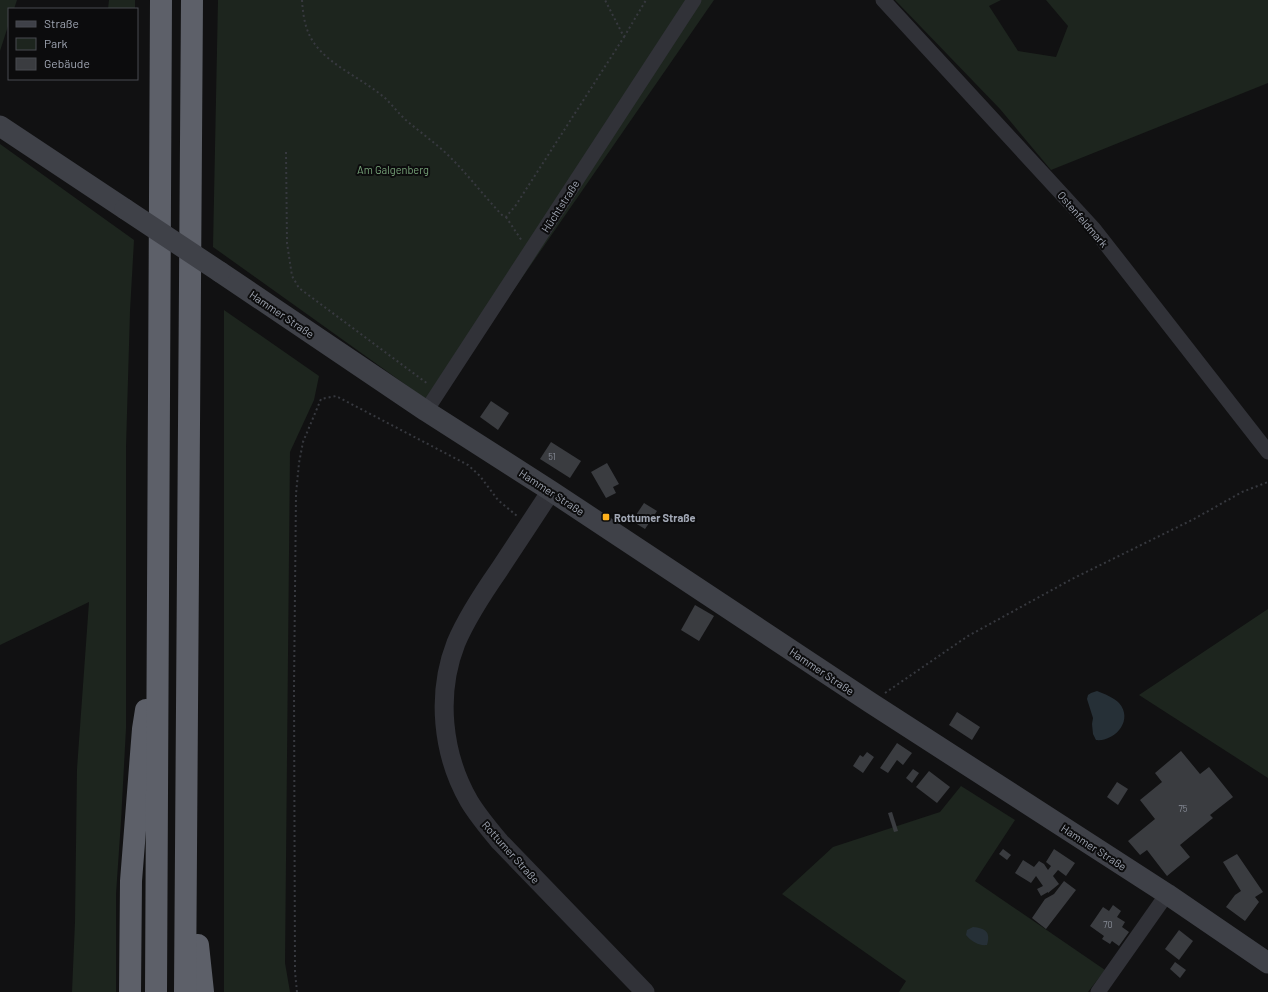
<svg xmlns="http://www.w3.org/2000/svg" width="1268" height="992" viewBox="0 0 1268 992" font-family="Barlow,sans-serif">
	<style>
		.green { fill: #1d251e }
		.water { fill: #263037 }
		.building { fill: #3a3c40 }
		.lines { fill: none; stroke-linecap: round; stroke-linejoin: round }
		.path { stroke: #37393f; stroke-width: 2; stroke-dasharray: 2 3; stroke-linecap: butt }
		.minor { stroke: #313238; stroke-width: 15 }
		.tertiary { stroke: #313238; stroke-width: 19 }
		.secondary { stroke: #3f4148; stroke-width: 21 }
		.motorway { stroke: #5d6069; stroke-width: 22 }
		.secondary-bridge { stroke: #3f4148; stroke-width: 21 }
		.poi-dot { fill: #ffb11c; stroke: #0c0c0d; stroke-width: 1.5 }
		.labels { text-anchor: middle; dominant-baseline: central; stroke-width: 4; stroke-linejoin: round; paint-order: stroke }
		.number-label { font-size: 9px; fill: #878c97 }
		.park-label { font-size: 11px; fill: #76a178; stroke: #0c0c0d }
		.street-label { font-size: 11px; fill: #a1a7b4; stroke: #0c0c0d }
		.poi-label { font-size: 11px; font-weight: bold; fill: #a1a7b4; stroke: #0c0c0d; text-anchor: start }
	</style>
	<rect width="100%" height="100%" fill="#111112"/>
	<g class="green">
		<polygon points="0,0 17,0 14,9 9,9 9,23 0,51"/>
		<polygon points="109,0 135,0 135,9 108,9"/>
		<polygon points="218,0 714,0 434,405 213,247"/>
		<polygon points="895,0 1001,0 989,6 1018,51 1056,57 1068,26 1046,0 1268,0 1268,83 1051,170 1000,109"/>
		<polygon points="0,144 134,240 130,311 126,447 126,728 121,821 116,894 116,992 72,992 75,922 77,769 89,602 0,645"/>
		<polygon points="224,310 319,376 314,400 290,452 285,963 290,992 224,992"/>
		<polygon points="1268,609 1268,778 1139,695"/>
		<polygon points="961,786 1015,820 975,881 1105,970 1088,992 899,992 906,981 782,894 833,847 940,812"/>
	</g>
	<g class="water">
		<path d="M1097,691c6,2 19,8 22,12 15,17 -4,39 -23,37l-3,-6 -1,-10 1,-6 -6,-19 1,-4 3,-2z"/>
		<path d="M973,927c12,1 18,5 14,18 -9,1 -16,-4 -21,-10l1,-5z"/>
	</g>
	<g class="building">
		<polygon points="491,401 509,413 498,430 480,417"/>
		<polygon points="551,442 581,461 570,478 540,459"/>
		<polygon points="607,463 619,484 613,487 616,493 606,498 591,472"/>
		<polygon points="644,503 657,511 645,529 632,521"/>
		<polygon points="695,605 714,616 699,641 681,630"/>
		<polygon points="957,712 980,727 972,740 949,725"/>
		<polygon points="897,743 912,753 903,765 897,760 888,773 880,768"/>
		<polygon points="1181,751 1200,774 1209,767 1233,797 1210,815 1213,818 1180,845 1190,857 1167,876 1147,850 1140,855 1128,841 1155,819 1140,800 1162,782 1155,773"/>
		<polygon points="867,752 874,757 863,773 853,766 860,755 863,757"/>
		<polygon points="913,769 919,773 912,783 906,778"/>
		<polygon points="929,771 950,787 937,803 916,787"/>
		<polygon points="1117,782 1128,789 1118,805 1107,797"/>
		<polygon points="892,812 898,831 894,832 888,813"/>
		<polygon points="1003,849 1011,855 1007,860 999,854"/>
		<polygon points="1054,849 1075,863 1066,876 1058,870 1053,876 1059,884 1048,893 1048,892 1041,896 1037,889 1043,886 1036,876 1031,883 1015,873 1023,860 1034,867 1039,861 1044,864 1048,870 1051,866 1046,862"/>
		<polygon points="1237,854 1263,892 1255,897 1259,902 1245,921 1226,907 1235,895 1241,891 1223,862"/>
		<polygon points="1064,881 1076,890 1046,929 1032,918 1045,899 1054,894"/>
		<polygon points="1113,905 1121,911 1117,917 1125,922 1122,927 1129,932 1119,946 1112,941 1110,944 1102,939 1104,936 1090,926 1103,907 1109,911"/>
		<polygon points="1179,930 1193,941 1179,960 1165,949"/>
		<polygon points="1175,962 1186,970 1180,978 1170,969"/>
	</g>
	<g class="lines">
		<g class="path">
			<path d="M302,0c1,15 3,30 12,43 17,24 50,36 72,56 7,7 13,15 21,22 14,12 30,23 44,37 18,18 33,38 51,57l4,2 10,-12 108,-168 -19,-37"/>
			<polyline points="624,37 646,0"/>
			<polyline points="286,152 287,243 292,276 299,288 428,384"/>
			<polyline points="506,217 522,241"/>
			<polyline points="885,693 968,636 1072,579 1194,519 1242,492 1268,482"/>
			<polyline points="297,992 295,972 294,688 296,494 299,463 303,442 321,399 336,396 468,465 480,476 498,500 517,516"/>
		</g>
		<g class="minor">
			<polyline points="883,0 1094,229 1268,452"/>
			<polyline points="426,411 694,0"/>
			<polyline points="1098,992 1167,894"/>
		</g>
		<path class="tertiary" d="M551,491c-17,26 -35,53 -52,79 -16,23 -32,47 -43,73 -20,51 -14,111 13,158 9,15 20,28 31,41l145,150"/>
		<g class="secondary">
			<polyline points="0,126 125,209"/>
			<polyline points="220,272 426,411 551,491 871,703 1167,894 1268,963"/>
		</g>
		<g class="motorway">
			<polyline points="198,945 203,992"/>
			<polyline points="130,992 131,881 143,729 146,710"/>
			<polyline points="156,992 161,0"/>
			<polyline points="185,992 192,0"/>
		</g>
		<polyline class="secondary-bridge" points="125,209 220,272"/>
	</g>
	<rect class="poi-dot" x="602" y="513" width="8" height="8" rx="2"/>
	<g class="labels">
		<g class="number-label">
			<text x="552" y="456">51</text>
			<text x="1183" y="808">75</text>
			<text x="1108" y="924">70</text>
		</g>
		<g class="park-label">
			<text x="393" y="169">Am Galgenberg</text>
		</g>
		<g class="street-label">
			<text transform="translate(560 206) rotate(-57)">Hüchtstraße</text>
			<text transform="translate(1083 219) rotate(49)">Ostenfeldmark</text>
			<text transform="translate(282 314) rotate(34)">Hammer Straße</text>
			<text transform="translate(552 492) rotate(33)">Hammer Straße</text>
			<text transform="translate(822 671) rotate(34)">Hammer Straße</text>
			<text transform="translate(1094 847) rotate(33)">Hammer Straße</text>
			<text transform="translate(511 852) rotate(48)">Rottumer Straße</text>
		</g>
		<g class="poi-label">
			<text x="614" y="517">Rottumer Straße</text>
		</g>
	</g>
	<rect x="8" y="8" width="130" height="72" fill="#0c0c0d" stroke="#484a50"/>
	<rect x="16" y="21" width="20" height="6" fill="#3f4148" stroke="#484a50"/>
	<text x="44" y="28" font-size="12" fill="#a1a7b4">Straße</text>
	<rect x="16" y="38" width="20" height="12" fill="#1d251e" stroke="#484a50"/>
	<text x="44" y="48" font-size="12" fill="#a1a7b4">Park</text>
	<rect x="16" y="58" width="20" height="12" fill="#3a3c40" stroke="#484a50"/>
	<text x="44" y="68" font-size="12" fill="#a1a7b4">Gebäude</text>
</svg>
